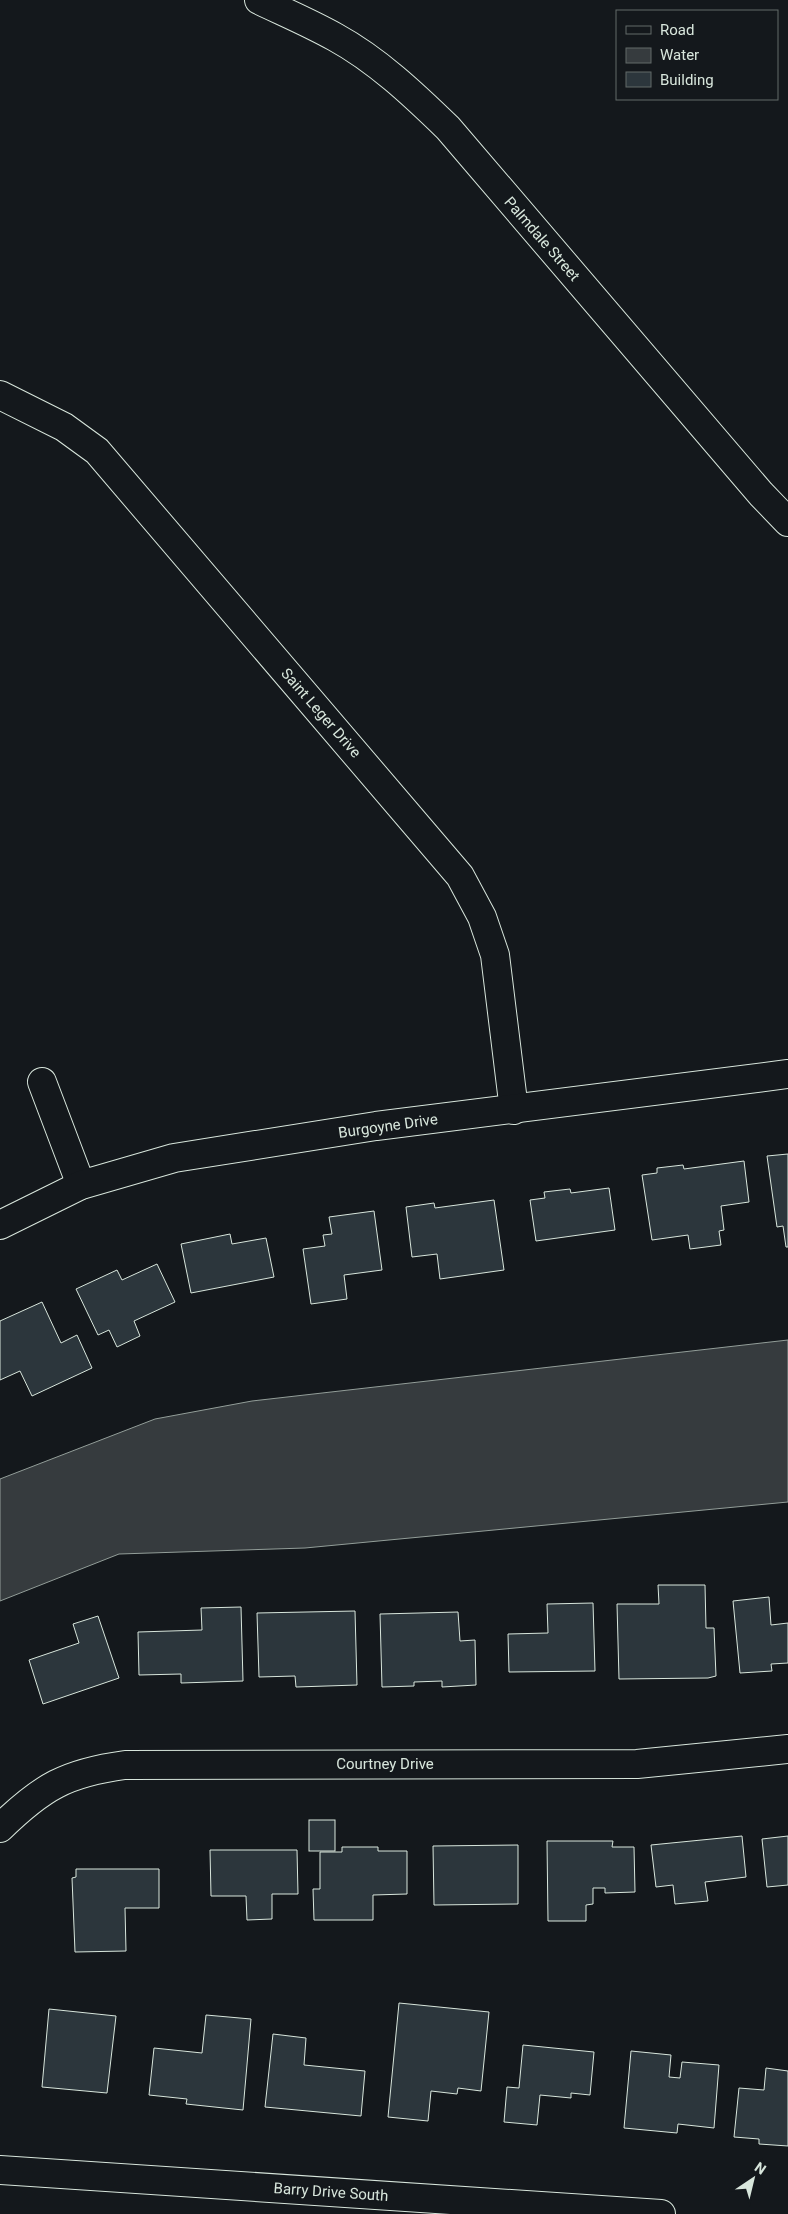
<svg xmlns="http://www.w3.org/2000/svg" width="788" height="2214" viewBox="0 0 788 2214" font-family="Roboto,sans-serif">
	<style>
		.water { fill: #363b3e; stroke: #939e99 }
		.building { fill: #2c363c; stroke: #d8e6dc }
		.lines { fill: none; stroke-linecap: round; stroke-linejoin: round }
		.street-casing { stroke: #d8e6dc; stroke-width: 30 }
		.secondary-casing { stroke: #d8e6dc; stroke-width: 30 }
		.street { stroke: #14181c; stroke-width: 28 }
		.secondary { stroke: #14181c; stroke-width: 28 }
		.labels { text-anchor: middle; dominant-baseline: central; stroke-width: 4; stroke-linejoin: round; paint-order: stroke }
		.street-label { font-size: 15px; fill: #d8e6dc; stroke: #14181c }
	</style>
	<rect width="100%" height="100%" fill="#14181c"/>
	<polygon class="water" points="788,1340 788,1502 305,1548 119,1554 0,1601 0,1479 155,1419 252,1401"/>
	<g class="building">
		<polygon points="788,1154 788,1247 786,1247 783,1226 777,1227 767,1156"/>
		<polygon points="744,1161 749,1202 721,1206 724,1230 719,1231 721,1245 690,1249 688,1235 652,1240 642,1175 657,1173 657,1168 683,1165 684,1169"/>
		<polygon points="609,1188 615,1230 536,1241 530,1200 545,1198 544,1192 570,1189 571,1193"/>
		<polygon points="494,1200 504,1270 440,1279 437,1254 412,1257 406,1207 434,1203 435,1208"/>
		<polygon points="374,1211 382,1270 344,1275 347,1299 311,1304 303,1249 325,1246 323,1235 332,1234 329,1217"/>
		<polygon points="230,1234 232,1244 266,1238 274,1277 191,1293 181,1244"/>
		<polygon points="157,1264 175,1302 134,1321 140,1336 117,1347 109,1330 98,1335 76,1289 117,1270 122,1280"/>
		<polygon points="42,1302 61,1343 77,1335 92,1368 32,1396 20,1371 0,1380 0,1321"/>
		<polygon points="658,1585 705,1585 706,1628 714,1628 716,1676 708,1678 619,1679 617,1604 659,1604"/>
		<polygon points="769,1597 771,1625 788,1623 788,1663 771,1664 772,1671 740,1673 733,1601"/>
		<polygon points="593,1603 595,1671 509,1672 508,1634 548,1633 547,1604"/>
		<polygon points="241,1607 243,1681 181,1683 181,1674 139,1675 138,1632 202,1630 201,1608"/>
		<polygon points="355,1611 357,1685 296,1687 295,1676 259,1677 257,1613"/>
		<polygon points="458,1612 460,1641 475,1640 476,1685 442,1687 442,1681 414,1682 414,1686 382,1687 380,1614"/>
		<polygon points="98,1616 119,1678 43,1704 29,1660 79,1643 73,1624"/>
		<rect x="309" y="1820" width="26" height="31"/>
		<polygon points="742,1836 746,1877 705,1882 708,1901 675,1904 673,1885 656,1887 651,1845"/>
		<polygon points="788,1836 788,1885 767,1887 762,1839"/>
		<polygon points="547,1841 613,1841 612,1847 634,1847 635,1892 605,1893 605,1888 593,1888 593,1904 586,1905 586,1921 548,1921"/>
		<polygon points="518,1845 518,1904 434,1905 433,1846"/>
		<polygon points="342,1847 378,1847 378,1851 407,1851 407,1894 373,1895 373,1920 314,1920 313,1889 320,1889 320,1852 342,1852"/>
		<polygon points="210,1850 297,1850 298,1894 272,1894 272,1919 247,1920 246,1896 211,1896"/>
		<polygon points="76,1869 159,1869 159,1908 125,1908 126,1951 75,1952 72,1878 76,1877"/>
		<polygon points="399,2003 489,2012 481,2091 458,2088 457,2094 431,2091 428,2121 388,2117"/>
		<polygon points="49,2009 116,2016 107,2093 42,2087"/>
		<polygon points="206,2015 251,2019 243,2110 186,2104 187,2099 149,2095 154,2048 202,2053"/>
		<polygon points="273,2034 306,2038 304,2065 365,2071 361,2116 265,2107"/>
		<polygon points="523,2045 594,2052 590,2095 571,2093 571,2098 540,2095 537,2125 504,2122 507,2087 519,2088"/>
		<polygon points="631,2051 671,2055 669,2077 680,2078 682,2062 719,2065 714,2128 678,2124 677,2133 624,2128"/>
		<polygon points="766,2068 788,2071 788,2146 759,2144 759,2139 734,2137 739,2088 764,2090"/>
	</g>
	<g class="lines">
		<g class="street-casing">
			<g id="street">
				<polyline points="0,395 64,427 97,451 460,876 482,917 495,955 514,1110"/>
				<polyline points="42,1082 81,1185"/>
				<polyline points="0,1225 81,1185 174,1158 376,1126 788,1074"/>
				<path d="M0,1828c42,-41 66,-55 125,-63l512,-1 151,-15"/>
				<polyline points="0,2170 661,2214"/>
			</g>
		</g>
		<g class="secondary-casing">
			<path id="secondary" d="M259,0c25,12 51,23 76,37 42,23 78,57 113,91l313,366 27,28"/>
		</g>
		<use href="#street" class="street"/>
		<use href="#secondary" class="secondary"/>
	</g>
	<g class="labels">
		<g class="street-label">
			<text transform="translate(542 239) rotate(49)">Palmdale Street</text>
			<text transform="translate(321 713) rotate(49)">Saint Leger Drive</text>
			<text transform="translate(388 1126) rotate(-8)">Burgoyne Drive</text>
			<text x="385" y="1764">Courtney Drive</text>
			<text transform="translate(331 2192) rotate(4)">Barry Drive South</text>
		</g>
	</g>
	<rect x="616" y="10" width="162" height="90" fill="#14181c" stroke="#626a69"/>
	<rect x="626" y="26" width="25" height="8" fill="#14181c" stroke="#626a69"/>
	<text x="660" y="35" font-size="15" fill="#d8e6dc">Road</text>
	<rect x="626" y="48" width="25" height="15" fill="#363b3e" stroke="#626a69"/>
	<text x="660" y="60" font-size="15" fill="#d8e6dc">Water</text>
	<rect x="626" y="72" width="25" height="15" fill="#2c363c" stroke="#626a69"/>
	<text x="660" y="85" font-size="15" fill="#d8e6dc">Building</text>
	<g transform="translate(753 2179) rotate(35)" stroke="#14181c" stroke-width="4" paint-order="stroke">
	<path d="M0-4L9 19L0 12L-9 19Z" fill="#d8e6dc"/>
	<text y="-8" font-size="14" font-weight="bold" text-anchor="middle" fill="#d8e6dc">N</text>
	</g>
</svg>
